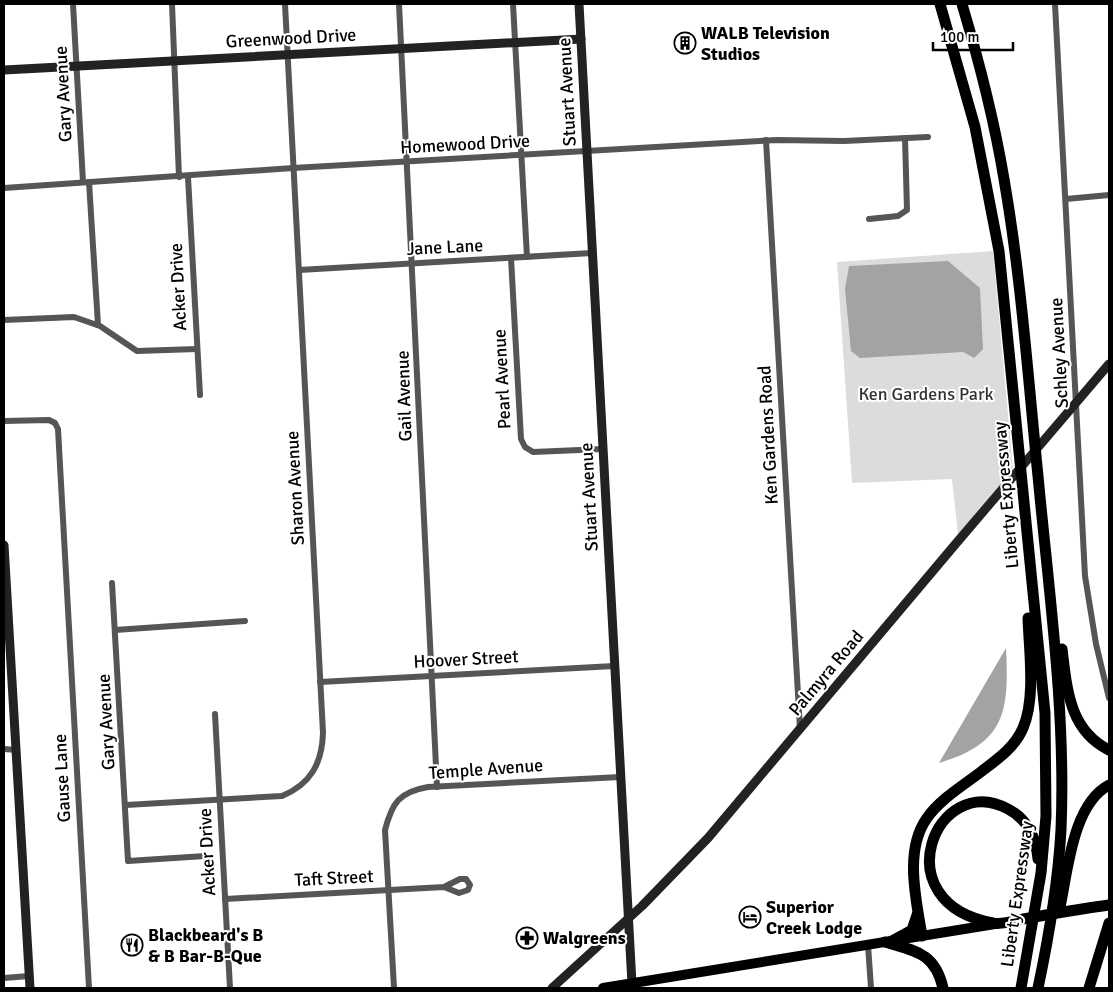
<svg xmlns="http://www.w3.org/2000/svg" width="1113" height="992" viewBox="0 0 1113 992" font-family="Signika,sans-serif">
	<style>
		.green { fill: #dcdcdc }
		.water { fill: #a3a3a3 }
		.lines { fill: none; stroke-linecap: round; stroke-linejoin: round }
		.street { stroke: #555; stroke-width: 6 }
		.secondary { stroke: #222; stroke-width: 9 }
		.primary { stroke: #000; stroke-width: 10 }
		.highway { stroke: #000; stroke-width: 11 }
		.labels { text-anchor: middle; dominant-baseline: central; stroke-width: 4; stroke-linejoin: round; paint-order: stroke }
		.poi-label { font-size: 18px; font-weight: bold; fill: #000; stroke: #fff; text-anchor: start }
		.street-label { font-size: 18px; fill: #000; stroke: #fff }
		.park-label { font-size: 18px; fill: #333; stroke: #fff }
	</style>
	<rect width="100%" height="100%" fill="#fff"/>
	<polygon class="green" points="993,251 1013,469 958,535 952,479 852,483 837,262"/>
	<g class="water">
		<polygon points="948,261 980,288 983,349 974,358 963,352 860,358 851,351 845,289 849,266"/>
		<path d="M1006,648c3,63 0,95 -67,115z"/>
	</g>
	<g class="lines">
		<g class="street">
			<polyline points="73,4 83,182"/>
			<polyline points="172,4 179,177"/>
			<polyline points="399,4 437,787"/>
			<polyline points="513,4 527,257"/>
			<polyline points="1055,4 1085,576 1096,644 1109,698"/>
			<polyline points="766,140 800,729"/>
			<polyline points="188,177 200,395"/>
			<polyline points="89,182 98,325"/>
			<polyline points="4,188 293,168 777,140 844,141 928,137"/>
			<polyline points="1066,199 1109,195"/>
			<polyline points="869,219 898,216 907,210 905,138"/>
			<polyline points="511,258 521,439 525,447 533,452 603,449"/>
			<polyline points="299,270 592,253"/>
			<polyline points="4,320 74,317 100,326 137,351 197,349"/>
			<polyline points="4,421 49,420 55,423 58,429 89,988"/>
			<polyline points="112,583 128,861 205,856"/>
			<polyline points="115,630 245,621"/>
			<polyline points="320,682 614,666"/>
			<polyline points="215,714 230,988"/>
			<polyline points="4,749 17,750"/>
			<path d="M126,805l156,-9c29,-12 40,-33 41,-63l-38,-729"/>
			<polyline points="225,899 444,887 459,893 468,890 470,885 466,879 460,879 444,887"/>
			<polyline points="868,945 871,988"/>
			<polyline points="4,978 29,976"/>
			<path d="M394,988l-9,-158c7,-27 14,-38 43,-43l192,-10"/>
		</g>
		<g class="secondary">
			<polyline points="579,4 632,984"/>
			<polyline points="4,70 581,39"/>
			<polyline points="4,545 30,988"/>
			<polyline points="552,988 642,906 708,838 953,547 1109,364"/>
		</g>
		<polyline class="primary" points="603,988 995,924"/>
		<g class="highway">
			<polyline points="940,4 975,127 999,251 1045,713 1046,816 1041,873 1021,988"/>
			<path d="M962,4c17,57 32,115 42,175 17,98 24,198 34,297 11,118 28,236 23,354 -3,54 -12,106 -23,158"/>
			<path d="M1062,649c5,40 7,81 47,101"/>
			<path d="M1038,859c-2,-21 -11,-40 -30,-50 -72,-39 -126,94 -15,114 9,2 21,-2 30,-4 29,-5 57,-10 86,-14"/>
			<path d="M1060,907c8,-38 13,-103 49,-122"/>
			<path d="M922,936c-6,-37 -18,-86 5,-118 13,-19 37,-33 55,-47 16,-12 33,-24 41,-43 13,-30 6,-78 5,-110"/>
			<path d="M885,942c31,9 50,11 58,46"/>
			<polyline points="890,942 912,930 917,915"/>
			<polyline points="1089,988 1109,923"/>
		</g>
	</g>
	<defs>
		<g id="building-ring" transform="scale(1.125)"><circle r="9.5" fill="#fff" stroke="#000" stroke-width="1.5"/><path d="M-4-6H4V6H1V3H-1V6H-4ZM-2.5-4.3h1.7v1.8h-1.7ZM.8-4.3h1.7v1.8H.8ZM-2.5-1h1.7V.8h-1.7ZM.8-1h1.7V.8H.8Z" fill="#000"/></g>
		<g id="hotel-ring" transform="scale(1.125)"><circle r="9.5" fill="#fff" stroke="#000" stroke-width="1.5"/><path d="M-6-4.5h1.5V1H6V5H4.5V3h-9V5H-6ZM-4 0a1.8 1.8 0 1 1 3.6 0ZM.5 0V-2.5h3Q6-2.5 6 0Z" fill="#000"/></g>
		<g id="pharmacy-ring" transform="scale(1.125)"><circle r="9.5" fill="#fff" stroke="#000" stroke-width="1.5"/><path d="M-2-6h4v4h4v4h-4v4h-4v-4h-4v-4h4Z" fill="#000"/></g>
		<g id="restaurant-ring" transform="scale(1.125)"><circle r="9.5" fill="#fff" stroke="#000" stroke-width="1.5"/><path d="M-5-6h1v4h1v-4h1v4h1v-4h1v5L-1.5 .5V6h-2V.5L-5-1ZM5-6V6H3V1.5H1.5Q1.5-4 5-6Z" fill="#000"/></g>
	</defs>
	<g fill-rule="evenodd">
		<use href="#building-ring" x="685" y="43"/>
		<use href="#hotel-ring" x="750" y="917"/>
		<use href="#pharmacy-ring" x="527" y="938"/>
		<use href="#restaurant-ring" x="132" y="945"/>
	</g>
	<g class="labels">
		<g class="poi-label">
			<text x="701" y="33">WALB Television<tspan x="701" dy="21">Studios</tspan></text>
			<text x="766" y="907">Superior<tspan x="766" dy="21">Creek Lodge</tspan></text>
			<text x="148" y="935">Blackbeard's B<tspan x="148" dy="21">&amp; B Bar-B-Que</tspan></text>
			<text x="543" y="938">Walgreens</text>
		</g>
		<g class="street-label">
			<text transform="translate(291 38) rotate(-3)">Greenwood Drive</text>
			<text transform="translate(567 92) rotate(-93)">Stuart Avenue</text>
			<text transform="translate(63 94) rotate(-93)">Gary Avenue</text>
			<text transform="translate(465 144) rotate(-3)">Homewood Drive</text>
			<text transform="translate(445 247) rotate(-3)">Jane Lane</text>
			<text transform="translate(178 287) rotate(-93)">Acker Drive</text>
			<text transform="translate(1059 353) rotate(-93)">Schley Avenue</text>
			<text transform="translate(502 379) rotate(-93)">Pearl Avenue</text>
			<text transform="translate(404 396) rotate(-92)">Gail Avenue</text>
			<text transform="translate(768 435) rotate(-93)">Ken Gardens Road</text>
			<text transform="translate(295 488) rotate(-93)">Sharon Avenue</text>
			<text transform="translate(1006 495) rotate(-95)">Liberty Expressway</text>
			<text transform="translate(589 497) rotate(-93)">Stuart Avenue</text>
			<text transform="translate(466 659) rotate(-3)">Hoover Street</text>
			<text transform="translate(826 673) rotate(-50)">Palmyra Road</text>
			<text transform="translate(106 722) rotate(-93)">Gary Avenue</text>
			<text transform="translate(486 769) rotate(-4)">Temple Avenue</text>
			<text transform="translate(62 778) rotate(-93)">Gause Lane</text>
			<text transform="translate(207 852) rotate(-93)">Acker Drive</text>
			<text transform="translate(334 878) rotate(-3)">Taft Street</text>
			<text transform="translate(1017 894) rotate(-82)">Liberty Expressway</text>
		</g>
		<g class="park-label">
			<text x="926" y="394">Ken Gardens Park</text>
		</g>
	</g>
	<rect width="1113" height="992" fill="none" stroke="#000000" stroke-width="10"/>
	<path d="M933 42v8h80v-8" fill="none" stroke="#000000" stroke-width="2.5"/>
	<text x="940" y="42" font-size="15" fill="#000000" stroke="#ffffff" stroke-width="4" paint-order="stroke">100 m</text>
</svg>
